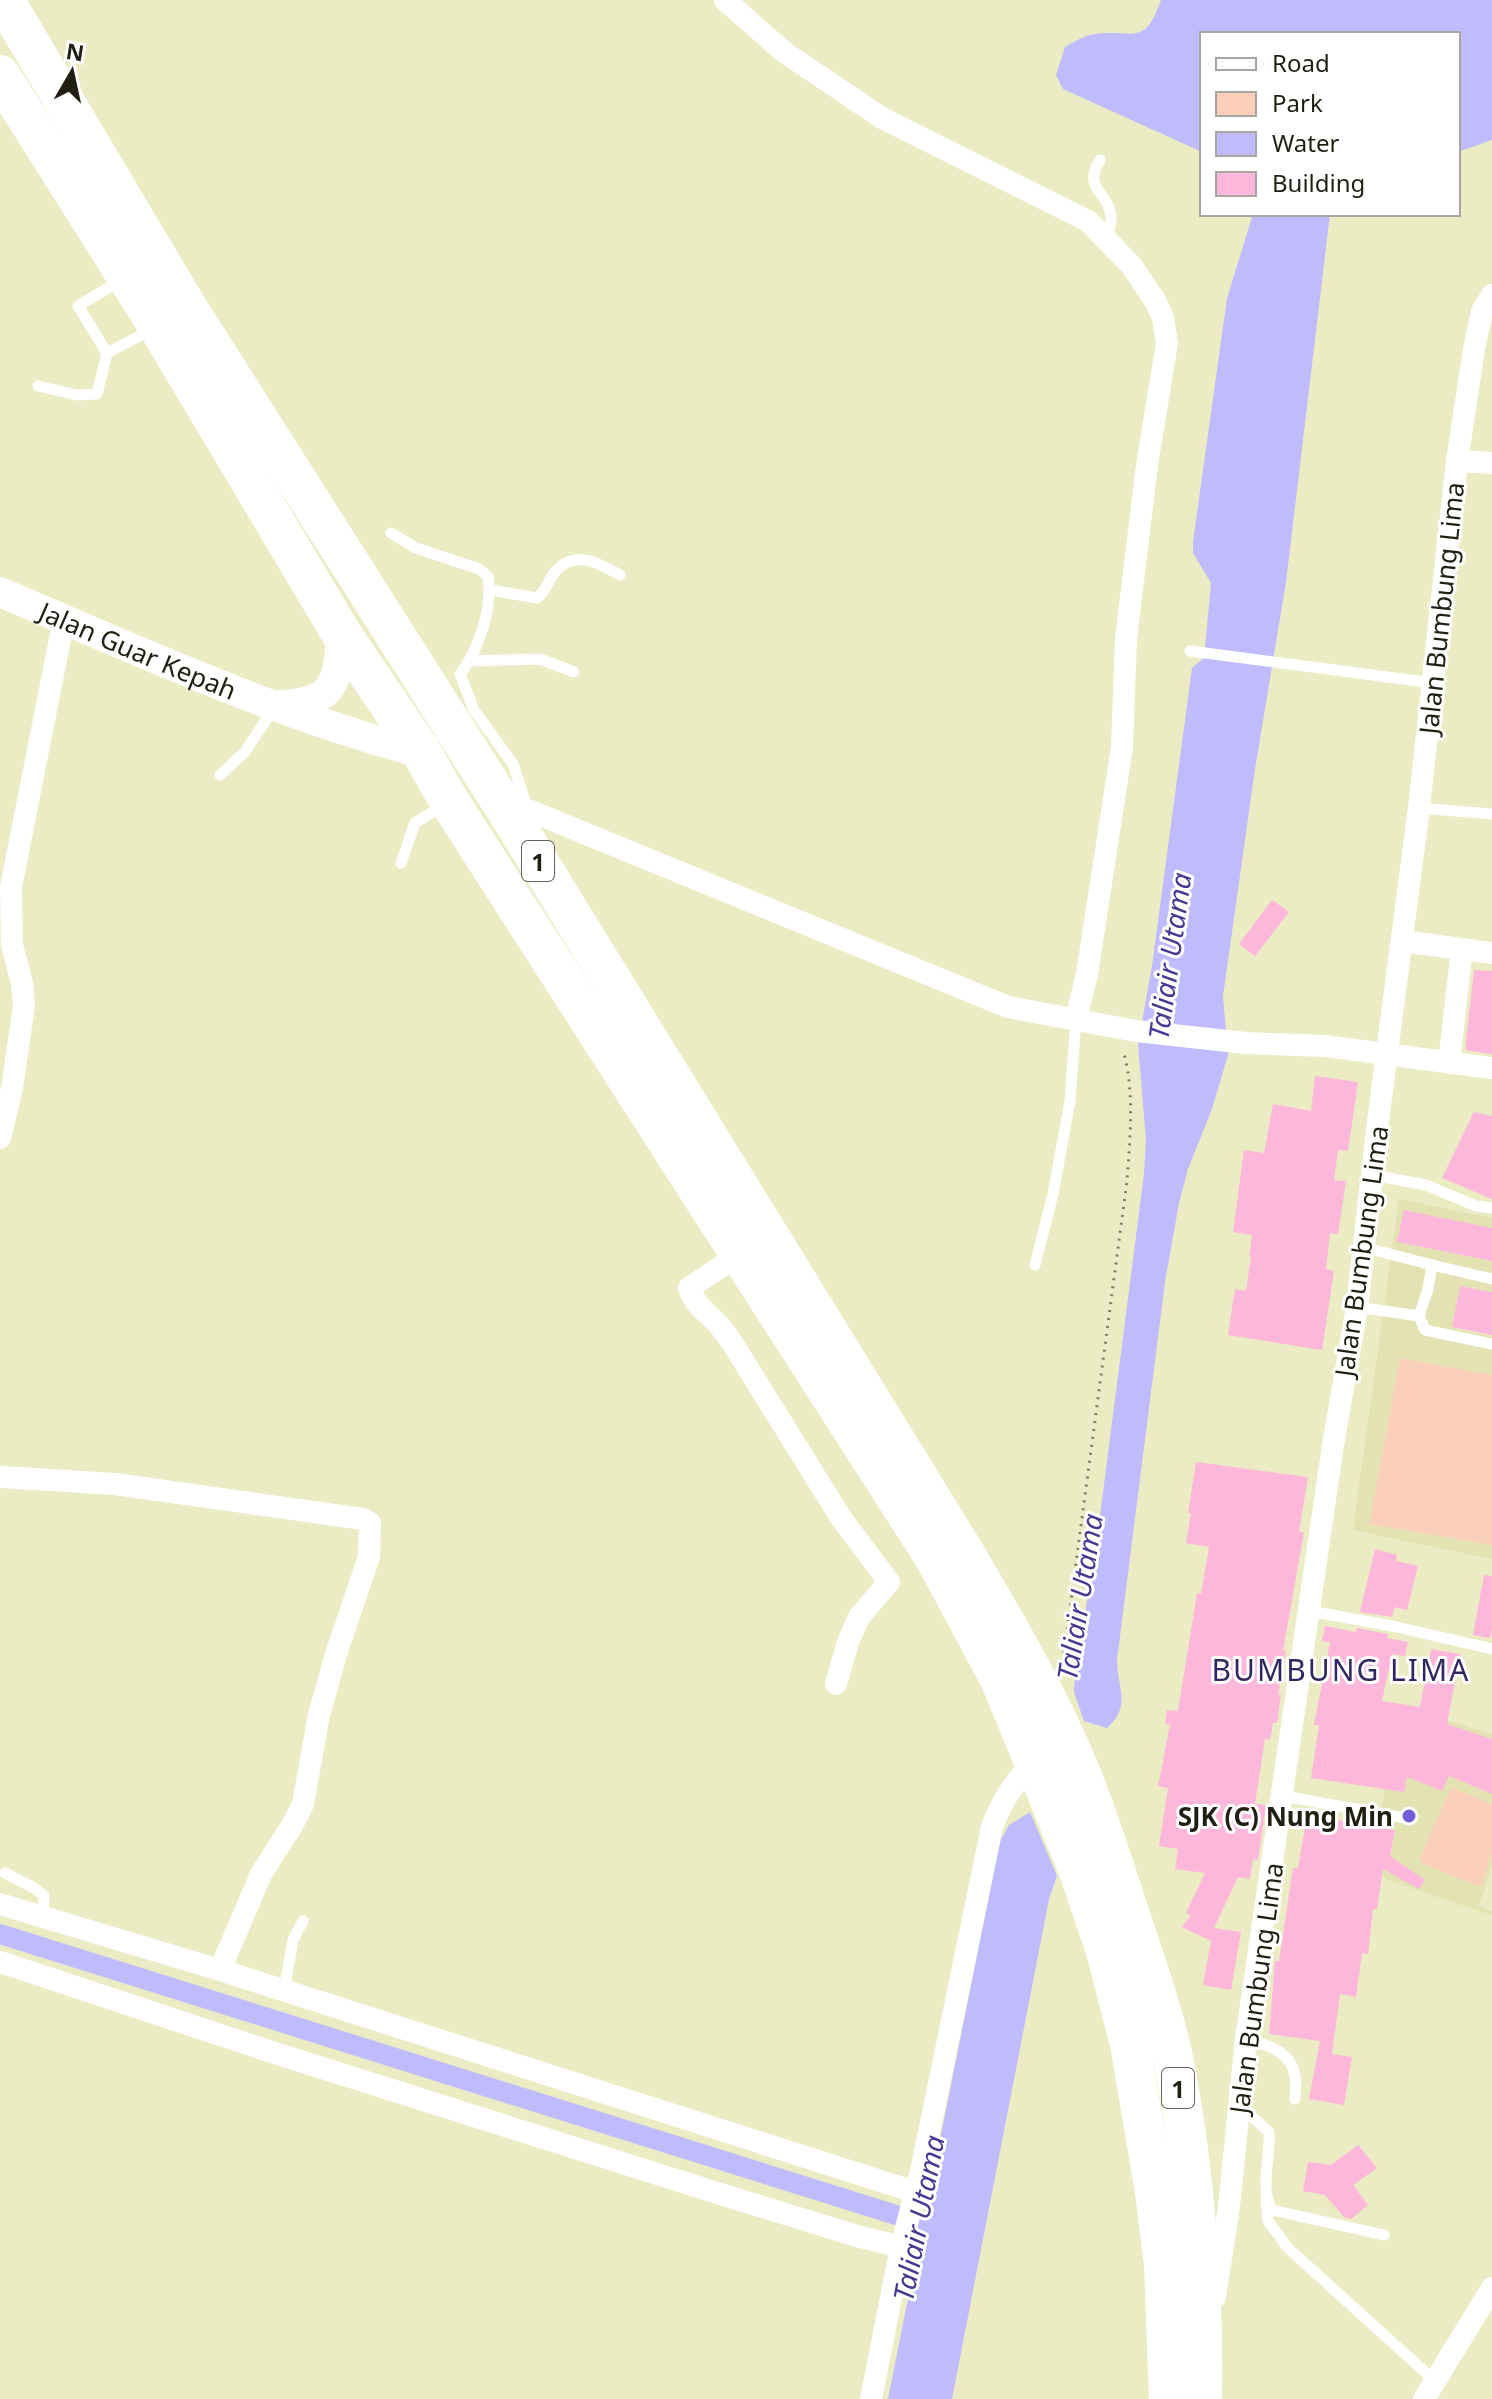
<svg xmlns="http://www.w3.org/2000/svg" width="1492" height="2399" viewBox="0 0 1492 2399" font-family="'Noto Sans',sans-serif">
	<style>
		.built { fill: #e2e2b3; fill-rule: evenodd }
		.green { fill: #fbd0bb }
		.water { fill: #bfbbfc }
		.lines { fill: none; stroke-linecap: round; stroke-linejoin: round }
		.canal { stroke: #bfbbfc; stroke-width: 20 }
		.building { fill: #fcb7da }
		.path { stroke: #7e7d64; stroke-width: 3; stroke-dasharray: 2 6; stroke-linecap: butt }
		.lane { stroke: #fff; stroke-width: 11 }
		.street { stroke: #fff; stroke-width: 22 }
		.secondary { stroke: #fff; stroke-width: 30 }
		.highway { stroke: #fff; stroke-width: 40 }
		.poi-dot { fill: #735dd8; stroke: #fff; stroke-width: 3 }
		.labels { text-anchor: middle; dominant-baseline: central; stroke-width: 6; stroke-linejoin: round; paint-order: stroke }
		.shield { fill: #fff; stroke: #636258; stroke-width: 2 }
		.shield-label { font-size: 24px; font-weight: bold; fill: #201f11 }
		.street-label { font-size: 26px; fill: #201f11; stroke: #fff }
		.poi-label { font-size: 26px; font-weight: bold; fill: #201f11; stroke: #fff; text-anchor: end }
		.water-label { font-size: 28px; font-style: italic; fill: #483691; stroke: #fff }
		.quarter-label { font-size: 30px; letter-spacing: 2px; fill: #302660; stroke: #fff }
	</style>
	<rect width="100%" height="100%" fill="#ebebc4"/>
	<g class="built">
		<polygon points="1399,1199 1492,1218 1492,1228 1398,1242 1492,1261 1492,1292 1460,1286 1452,1328 1492,1336 1492,1375 1400,1358 1369,1524 1492,1545 1492,1559 1353,1530"/>
		<path d="M1397,1705l95,29v5l-53,-17 -29,56 32,13 7,-15 43,18v10l-42,-17 31,100 11,-35v14l-13,40 13,5v4l-102,-34 -17,-12zM1381,1828l14,2 -5,26 34,23 -5,9 -44,-23z"/>
	</g>
	<g class="green">
		<polygon points="1400,1358 1492,1375 1492,1545 1369,1524"/>
		<polygon points="1451,1787 1492,1804 1492,1852 1481,1887 1423,1864 1420,1858"/>
	</g>
	<g class="water">
		<path d="M1161,0h331v140l-34,12v-118h-256v118l-139,-63 -7,-14 9,-28c9,-5 20,-12 30,-13 39,-5 49,14 66,-34z"/>
		<path d="M1253,214h77l-44,368 -31,187 -32,227 5,59 -16,54 -24,60 -9,34 -14,79 -48,378c0,27 15,46 -10,68l-23,-7 -10,-29 1,-20 21,-125 48,-373 2,-34 -8,-96 14,-78 40,-298 12,-10 7,-75 -18,-30v-11l34,-244z"/>
		<polygon points="1030,1812 1057,1876 1049,1899 952,2399 888,2399 1000,1841 1009,1825"/>
	</g>
	<g class="lines">
		<polyline class="canal" points="0,1934 944,2230"/>
	</g>
	<g class="building">
		<polygon points="1272,900 1289,912 1255,956 1239,944"/>
		<polygon points="1474,970 1492,971 1492,1054 1465,1050"/>
		<polygon points="1315,1076 1358,1082 1348,1151 1338,1150 1334,1180 1346,1181 1338,1234 1330,1233 1326,1269 1334,1271 1322,1350 1228,1335 1235,1289 1246,1291 1251,1257 1249,1257 1252,1235 1233,1232 1244,1150 1264,1153 1273,1104 1311,1111"/>
		<polygon points="1474,1112 1492,1116 1492,1199 1442,1178"/>
		<polygon points="1404,1210 1492,1228 1492,1261 1397,1242"/>
		<polygon points="1460,1286 1492,1292 1492,1335 1452,1327"/>
		<polygon points="1196,1462 1308,1477 1299,1532 1304,1532 1283,1651 1286,1651 1278,1695 1281,1695 1277,1723 1273,1723 1270,1740 1265,1739 1255,1804 1266,1805 1258,1860 1253,1859 1250,1879 1238,1877 1214,1928 1241,1932 1231,1990 1203,1985 1211,1941 1182,1927 1191,1915 1186,1913 1205,1873 1175,1869 1178,1849 1159,1846 1168,1788 1158,1786 1170,1725 1165,1724 1167,1710 1178,1711 1197,1593 1201,1594 1209,1547 1186,1543 1191,1513 1188,1513"/>
		<polygon points="1375,1549 1397,1555 1396,1561 1418,1566 1407,1610 1395,1607 1392,1617 1360,1612"/>
		<polygon points="1484,1575 1492,1576 1492,1629 1490,1638 1473,1635"/>
		<polygon points="1325,1626 1356,1632 1357,1628 1388,1634 1387,1638 1408,1642 1405,1656 1392,1654 1382,1701 1420,1707 1431,1649 1460,1654 1447,1724 1492,1739 1492,1794 1449,1776 1442,1791 1407,1777 1404,1792 1311,1778 1319,1725 1314,1725 1330,1642 1322,1641"/>
		<polygon points="1307,1815 1395,1830 1390,1856 1425,1880 1419,1889 1383,1869 1377,1909 1373,1909 1368,1954 1362,1953 1356,1997 1340,1994 1332,2054 1352,2057 1344,2105 1309,2099 1320,2041 1269,2034 1275,1961 1279,1961 1293,1868 1298,1868"/>
		<polygon points="1358,2145 1377,2168 1353,2185 1368,2205 1351,2219 1344,2217 1325,2195 1303,2191 1308,2162 1331,2165"/>
	</g>
	<g class="lines">
		<path class="path" d="M1064,1653l63,-472c3,-42 8,-90 -4,-131"/>
		<g class="lane">
			<path d="M1100,160c-19,30 11,32 11,59 0,7 -3,14 -4,20"/>
			<polyline points="107,353 78,306 123,279"/>
			<polyline points="38,386 77,395 97,394 107,353 151,330"/>
			<path d="M391,533l25,15 63,21 9,7c5,30 -9,75 -28,98l14,36 39,54 15,46"/>
			<path d="M490,590l47,8c9,-7 11,-17 18,-26 19,-23 44,-9 65,3"/>
			<polyline points="1190,651 1433,683"/>
			<polyline points="470,661 540,659 574,672"/>
			<polyline points="220,775 245,752 275,706"/>
			<polyline points="1419,808 1492,814"/>
			<polyline points="401,863 415,823 442,806"/>
			<polyline points="1372,1175 1426,1185 1476,1206 1492,1208"/>
			<polyline points="1035,1265 1053,1194 1070,1101 1076,1019"/>
			<polyline points="1432,1265 1492,1279"/>
			<polyline points="1357,1307 1419,1316 1428,1289 1432,1265 1363,1247"/>
			<polyline points="1419,1316 1425,1330 1492,1344"/>
			<polyline points="1309,1611 1392,1626 1492,1649"/>
			<polyline points="1283,1796 1411,1819"/>
			<polyline points="5,1873 34,1888 44,1896 43,1917"/>
			<polyline points="284,1991 293,1940 303,1921"/>
			<path d="M1246,2039c37,10 54,19 49,60"/>
			<path d="M1239,2105l30,27c2,25 -10,54 3,78l112,25"/>
			<polyline points="1266,2199 1268,2221 1288,2248 1435,2381"/>
		</g>
		<g class="street">
			<polyline points="725,0 784,52 882,118 1088,221 1131,265 1156,302 1163,318 1167,343 1147,465 1126,639 1122,747 1087,974 1076,1019"/>
			<polyline points="1457,461 1492,463"/>
			<polyline points="512,819 528,810 1008,1007 1136,1031 1246,1043 1325,1046 1492,1068"/>
			<polyline points="1402,941 1492,953"/>
			<polyline points="1449,1063 1462,949"/>
			<polyline points="0,1138 12,1088 24,1006 22,983 12,945 11,887 64,619"/>
			<path d="M740,1254l-51,34c6,17 16,23 28,35 6,6 11,14 16,21l108,174 48,64 -30,35 -11,25 -12,42"/>
			<polyline points="0,1477 115,1484 363,1519 370,1523 369,1557 337,1651 319,1715 303,1804 293,1824 261,1874 220,1970"/>
			<polyline points="0,1904 220,1970 915,2192"/>
			<polyline points="0,1962 278,2054 730,2197 857,2236 901,2247"/>
			<polyline points="1215,2297 1229,2207 1246,2039 1333,1445 1357,1307 1378,1121 1419,808 1457,461 1474,349 1482,311 1492,295"/>
			<path d="M871,2399l30,-152 20,-76 71,-344c10,-27 23,-45 42,-66"/>
			<polyline points="1424,2399 1492,2288"/>
		</g>
		<g class="secondary">
			<path id="s1" d="M0,592c138,59 277,123 422,161"/>
			<path d="M281,705c53,-2 58,-23 60,-72"/>
		</g>
		<g class="highway">
			<path d="M4,0l181,304 327,515 455,738c41,70 82,140 113,215 20,48 35,99 52,149 16,48 35,102 44,152 19,102 28,222 26,326"/>
			<polyline points="0,75 158,326 341,633 422,753 449,801 935,1558 1000,1679 1079,1871 1106,1951 1130,2044 1155,2192 1164,2264 1169,2399"/>
		</g>
	</g>
	<circle class="poi-dot" cx="1409" cy="1816" r="8"/>
	<g class="labels">
		<g class="shield">
			<rect x="522" y="841" width="32" height="40" rx="6"/>
			<rect x="1162" y="2068" width="32" height="40" rx="6"/>
		</g>
		<g class="shield-label">
			<text x="538" y="861">1</text>
			<text x="1178" y="2088">1</text>
		</g>
		<g class="street-label">
			<text transform="translate(1441 608) rotate(-84)">Jalan Bumbung Lima</text>
			<text stroke="none"><textPath href="#s1" startOffset="150">Jalan Guar Kepah</textPath></text>
			<text transform="translate(1361 1251) rotate(-82)">Jalan Bumbung Lima</text>
			<text transform="translate(1256 1988) rotate(-82)">Jalan Bumbung Lima</text>
		</g>
		<g class="poi-label">
			<text x="1393" y="1816">SJK (C) Nung Min</text>
		</g>
		<g class="water-label">
			<text transform="translate(1169 956) rotate(-82)">Taliair Utama</text>
			<text transform="translate(1079 1597) rotate(-81)">Taliair Utama</text>
			<text transform="translate(918 2218) rotate(-79)">Taliair Utama</text>
		</g>
		<g class="quarter-label">
			<text x="1341" y="1669">BUMBUNG LIMA</text>
		</g>
	</g>
	<rect x="1200" y="32" width="260" height="184" fill="#ffffff" stroke="#a6a5a0" stroke-width="2"/>
	<rect x="1216" y="58" width="40" height="12" fill="#ffffff" stroke="#a6a5a0" stroke-width="2"/>
	<text x="1272" y="72" font-size="24" fill="#201f11">Road</text>
	<rect x="1216" y="92" width="40" height="24" fill="#fbd0bb" stroke="#a6a5a0" stroke-width="2"/>
	<text x="1272" y="112" font-size="24" fill="#201f11">Park</text>
	<rect x="1216" y="132" width="40" height="24" fill="#bfbbfc" stroke="#a6a5a0" stroke-width="2"/>
	<text x="1272" y="152" font-size="24" fill="#201f11">Water</text>
	<rect x="1216" y="172" width="40" height="24" fill="#fcb7da" stroke="#a6a5a0" stroke-width="2"/>
	<text x="1272" y="192" font-size="24" fill="#201f11">Building</text>
	<g transform="translate(72 72) rotate(9)" stroke="#ffffff" stroke-width="6" paint-order="stroke">
	<path d="M0-6L14 30L0 20L-14 30Z" fill="#201f11"/>
	<text y="-12" font-size="22" font-weight="bold" text-anchor="middle" fill="#201f11">N</text>
	</g>
</svg>
